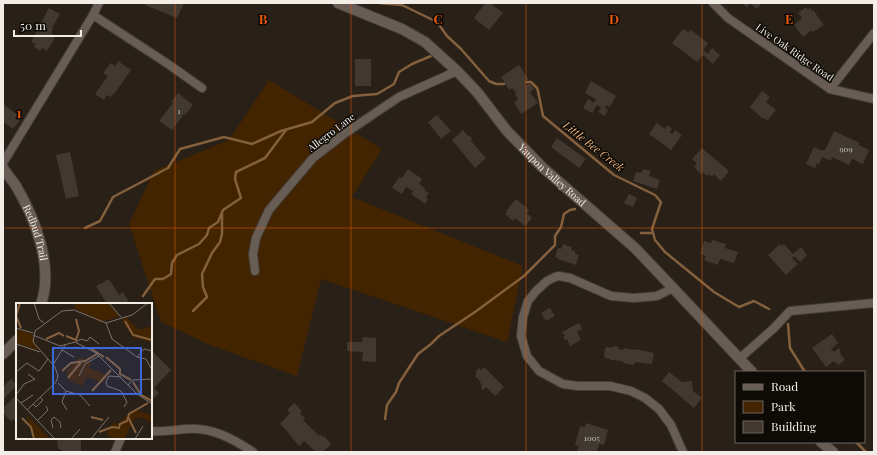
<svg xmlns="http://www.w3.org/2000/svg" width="877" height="455" viewBox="0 0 877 455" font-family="'Playfair Display',serif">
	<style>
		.green { fill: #432400 }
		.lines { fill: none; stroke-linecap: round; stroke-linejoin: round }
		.stream { stroke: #84603d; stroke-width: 2.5 }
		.building { fill: #41382f }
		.minor-casing { stroke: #433c36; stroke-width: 10 }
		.tertiary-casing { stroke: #433c36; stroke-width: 12 }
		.minor { stroke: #685d54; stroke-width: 8 }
		.tertiary { stroke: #685d54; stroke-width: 10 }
		.grid { fill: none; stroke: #e8590c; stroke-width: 1; stroke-opacity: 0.55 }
		.labels { text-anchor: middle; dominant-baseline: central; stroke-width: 3; stroke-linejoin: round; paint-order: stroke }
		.number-label { font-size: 8px; fill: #c6c0b9 }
		.street-label { font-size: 10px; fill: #f3ede7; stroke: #0e0b07 }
		.water-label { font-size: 11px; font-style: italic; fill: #edb37c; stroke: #0e0b07 }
		.inset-river { fill: none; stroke: #84603d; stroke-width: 2 }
		.inset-road { fill: none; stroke: #7a726b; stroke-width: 1 }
		.view { fill: #3d66da; fill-opacity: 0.15; stroke: #3d66da; stroke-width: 2 }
		.inset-edge { fill: none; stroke: #f3ede7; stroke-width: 2 }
		.grid-label { font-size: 13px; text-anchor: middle; font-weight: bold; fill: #e8590c; stroke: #0e0b07; stroke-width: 3; stroke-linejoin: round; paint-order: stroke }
	</style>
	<rect width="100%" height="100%" fill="#292018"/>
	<polygon class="green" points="269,80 382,149 352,197 523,266 507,342 321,279 297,376 210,345 161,322 129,224 154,171 229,140"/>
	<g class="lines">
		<g class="stream">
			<polyline points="379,3 402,5 437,22 447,36 461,49 489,81 496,84 504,84"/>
			<polyline points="526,82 531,82 537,88 538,91 543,116 614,175 655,195 661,202 652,229 655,240 665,252 714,292 739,307 754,301 769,309"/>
			<polyline points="85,228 100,221 113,197 168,168 180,149 224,137 252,144 281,131 312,122 335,103 353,96 377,94 394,84 399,72 412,64 431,56"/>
			<polyline points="641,233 653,233"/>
			<polyline points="143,296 155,279 163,279 171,274 172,263 177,255 199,244 207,235 209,228 218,222 223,210 241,198 235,179 236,172 265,158 286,130"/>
			<polyline points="193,311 207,297 203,287 202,274 212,253 220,242 222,234 222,214"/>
			<polyline points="788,324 790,348 805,372"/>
			<polyline points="385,419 387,405 396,392 399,383 418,354 431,344 439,336 475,312 524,276 555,245 555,236 561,227 564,214 570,210 575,209"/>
			<polyline points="856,442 866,452"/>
		</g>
	</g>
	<g class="building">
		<polygon points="146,3 184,3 177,18 145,5"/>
		<polygon points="485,3 490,3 503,13 489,30 474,18"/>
		<polygon points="742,3 762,3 757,9 750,3 747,7"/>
		<polygon points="806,7 808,10 810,8 812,11 813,10 824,25 813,32 812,30 803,37 794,25 802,18 798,13"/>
		<polygon points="49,8 60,14 52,28 53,29 51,33 56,36 47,51 42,48 40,51 34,47 36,44 31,42"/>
		<polygon points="683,29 689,32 691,30 708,43 703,50 708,54 712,48 720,55 713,64 703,55 697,62 672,43"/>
		<rect x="355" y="59" width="16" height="27"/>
		<polygon points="118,61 131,70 114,94 113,94 111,97 107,95 104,100 95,94 108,76 103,73 111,63 115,66"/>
		<polygon points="519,65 529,80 525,82 526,85 530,83 534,89 530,92 538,103 521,114 514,102 518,100 515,94 516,93 512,88 509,90 501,77"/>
		<polygon points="591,81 616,96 610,107 606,105 605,108 608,110 605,116 598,112 601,108 597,105 592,113 583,108 588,99 594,103 596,99 585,93"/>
		<polygon points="762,91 770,97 766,102 776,110 767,121 764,118 763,119 750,107"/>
		<polygon points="178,93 193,105 185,115 184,114 172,130 159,121 173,103 171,102"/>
		<polygon points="3,104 22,118 13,129 3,122"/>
		<polygon points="437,115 451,131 441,139 428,122"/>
		<polygon points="657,123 665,129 667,125 672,129 670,132 672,134 675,130 682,135 671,150 649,134"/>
		<polygon points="463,130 468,136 469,135 472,139 471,141 486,158 475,168 452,140"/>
		<polygon points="834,131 860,143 859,145 869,150 863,164 852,159 849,165 832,157 831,161 822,157 819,164 817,163 815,168 806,164 814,147 822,151 823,150 825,150"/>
		<polygon points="557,138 586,159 579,168 551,147"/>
		<polygon points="702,148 729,171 721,181 714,174 712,177 708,174 707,176 702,172 701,174 694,167 697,163 692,159"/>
		<polygon points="70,152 79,196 66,199 56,155"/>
		<polygon points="408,169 422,179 419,184 425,188 424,190 429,193 426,197 428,199 425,204 411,194 413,191 406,187 402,194 392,188 399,177 402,178"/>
		<polygon points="643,169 651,171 649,176 660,180 657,189 633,181 636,172 641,173"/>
		<polygon points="629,194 637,198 633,207 624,203"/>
		<polygon points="516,199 529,210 527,213 532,218 525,226 515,218 513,221 505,214 507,212 506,211"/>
		<polygon points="712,240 726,244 725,248 738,252 734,263 720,259 718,265 704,260 706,256 700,254 704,241 711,243"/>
		<polygon points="563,244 572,247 571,250 575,251 575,254 579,255 576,265 558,259 558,258 555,257 558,248 561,249"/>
		<polygon points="780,244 782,246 784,244 793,254 801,247 807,255 800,262 794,256 792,258 798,264 786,275 768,255"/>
		<polygon points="109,279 119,295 123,292 130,304 107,304 96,286"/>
		<polygon points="550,308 555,316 546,321 541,313"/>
		<polygon points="579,323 582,329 577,332 581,340 570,346 567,339 565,340 563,337 565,336 562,332"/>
		<polygon points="832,334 838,343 831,349 832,351 834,351 834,352 839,348 841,352 840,353 845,360 838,365 836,362 835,363 834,361 826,367 812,348"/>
		<polygon points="363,337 376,338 376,362 362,361 363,352 347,351 347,342 362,342"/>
		<polygon points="613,346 619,347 618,349 623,350 624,348 635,350 636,349 654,353 652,364 635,362 634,364 632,365 624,363 622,361 610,360 610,359 605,358 605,357 604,356 605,348 607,347 612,348"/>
		<polygon points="151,350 171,370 154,388 159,393 151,400"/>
		<polygon points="484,367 504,387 495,396 486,387 483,390 481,388 482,386 480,383 481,382 475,376 477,374 475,372 479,368 481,370"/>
		<polygon points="669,372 682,382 692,381 693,391 702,398 694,408 662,381"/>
		<polygon points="11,379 17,385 3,400 3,387"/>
		<polygon points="15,396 17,397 17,414 16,416 17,417 17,421 16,422 13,419 11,421 3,413 3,408"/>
		<polygon points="294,403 302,411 300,414 305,418 303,420 319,436 320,434 323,437 324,436 331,444 323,452 316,452 304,441 299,446 288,433 289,433 280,424 290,413 287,410"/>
		<polygon points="586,423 608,430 604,445 599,444 597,452 577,452 579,446 575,445 580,426 585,427"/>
		<polygon points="57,438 81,438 81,452 62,452 61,449 58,449"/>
	</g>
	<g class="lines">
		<g class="minor-casing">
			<g id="minor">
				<polyline points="713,3 728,18 830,89 874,99"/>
				<polyline points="93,15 168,64 202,88"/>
				<polyline points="830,89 874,33"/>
				<polyline points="3,163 93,15 99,3"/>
				<polyline points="255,271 253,254 256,238 269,210 313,158 344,134 399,97 457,71"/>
				<polyline points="673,288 657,296 634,298 611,296 570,278 559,276 555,277 547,281 536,291 528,301 523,317 521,336 527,356 539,371 563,384 578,386 610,386 631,391 645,398 659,409 671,425 683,452"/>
				<polyline points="739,359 773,329 790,311 874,303"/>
				<path d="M151,431c11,1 23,-1 35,-2 25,-2 46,9 67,23"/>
				<polyline points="115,452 121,438"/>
			</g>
		</g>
		<g class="tertiary-casing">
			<g id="tertiary">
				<path id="s1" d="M338,3l64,26 23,13 32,29 20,21 30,39 35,36 93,81 38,40 79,84"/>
				<path id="s2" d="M3,168c4,6 9,12 13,18 19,32 38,81 25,118"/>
				<polyline points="3,354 17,340"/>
				<polyline points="821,442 833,452"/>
			</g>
		</g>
		<use href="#minor" class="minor"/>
		<use href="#tertiary" class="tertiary"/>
	</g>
	<path class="grid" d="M175,3v449M351,3v449M526,3v449M702,3v449M3,228h871"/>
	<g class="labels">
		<g class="number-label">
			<text x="179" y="110">1</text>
			<text x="846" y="148">909</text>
			<text x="592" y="437">1005</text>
		</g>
		<g class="street-label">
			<text transform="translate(795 52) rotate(35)">Live Oak Ridge Road</text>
			<text transform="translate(331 132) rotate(-37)">Allegro Lane</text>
			<text stroke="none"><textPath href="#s1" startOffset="280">Yaupon Valley Road</textPath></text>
			<text stroke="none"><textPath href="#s2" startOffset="73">Redbud Trail</textPath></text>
		</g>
		<g class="water-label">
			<text transform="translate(594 146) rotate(38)">Little Bee Creek</text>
		</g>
	</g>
	<g transform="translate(16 303)">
		<rect width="136" height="136" fill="#292018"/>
		<path d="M60,0h32l12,13 -19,6 -27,-14zM110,14l13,13 13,-4v16l-17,-4 -11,-13 -2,-7zM0,27l15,3 7,17 -22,-7zM64,54l12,6 -3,5 17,7 -2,8 -18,-6 -3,9 -14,-5 -3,-10zM117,107l19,5v8l-11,-6 -7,2 -10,20h-13l-4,-6 5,-9 7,-1zM10,111l24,25h-16z" fill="#432400"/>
		<path class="inset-river" d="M4,0l-4,13 5,12M109,18l8,14 19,5M50,33l10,4 3,-9 -3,-12M30,36l13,-6 5,3M74,45l14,9M90,54l14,12v5l11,6M46,68l9,-8 14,-2 12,-7M52,75l13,-16M117,79l8,13 11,6M76,88l19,-21M75,114l12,3M112,114l8,16M6,115l9,9 3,12M83,129l13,-5 7,1 1,-4 7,-3 2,-7 19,-11"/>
		<path class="inset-road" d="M18,0l5,16 5,4M93,0l12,14M90,20l6,16 25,18 9,2 6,11M0,25l17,5M17,32l27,11 15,-4 21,11 40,40 16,11M60,39l5,-3 6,2 3,-4 9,7M0,41l24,8M46,47l12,7M121,54l7,-8 8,2M37,62l12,-20M0,69l11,-9 12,8 9,-12M63,73l6,-12 14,-8M105,74l-12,-1 -3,6 1,4 14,5 6,11 -3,5M42,80l8,8 14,4 10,11M112,82l5,-5 19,-1M50,88l-4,11 5,8M0,92l8,-11 11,-5 -7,-5M0,95l39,41M5,100l12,-8M17,101l3,3 7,-7 -3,-3M11,107l29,-28 2,-6 -3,-9 -22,-25 2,-11 27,-20 12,-1 32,13 26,-8 16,-12M21,118l11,-11 -2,-4M37,125l-2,-8 3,-3 6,5 1,6M55,136l9,-10M75,136l18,-22M119,136l8,-13"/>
		<path class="view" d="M37,45h88v46h-88z"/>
		<rect width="136" height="136" class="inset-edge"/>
	</g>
	<g class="grid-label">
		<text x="263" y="24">B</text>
		<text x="438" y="24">C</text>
		<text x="614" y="24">D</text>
		<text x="789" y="24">E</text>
		<text x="19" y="118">1</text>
	</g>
	<rect width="877" height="455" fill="none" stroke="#f3ede7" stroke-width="8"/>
	<rect x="735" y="371" width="130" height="72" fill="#0e0b07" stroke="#6a6561"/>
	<rect x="743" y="384" width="20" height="6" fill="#685d54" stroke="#6a6561"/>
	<text x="771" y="391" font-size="12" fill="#f3ede7">Road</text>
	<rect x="743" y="401" width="20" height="12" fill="#432400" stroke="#6a6561"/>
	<text x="771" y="411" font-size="12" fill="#f3ede7">Park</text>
	<rect x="743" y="421" width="20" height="12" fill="#41382f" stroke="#6a6561"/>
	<text x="771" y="431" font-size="12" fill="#f3ede7">Building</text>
	<path d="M14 30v6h67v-6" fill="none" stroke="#f3ede7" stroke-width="2"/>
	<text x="20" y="30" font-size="12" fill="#f3ede7" stroke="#0e0b07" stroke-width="3" paint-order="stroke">50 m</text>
</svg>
